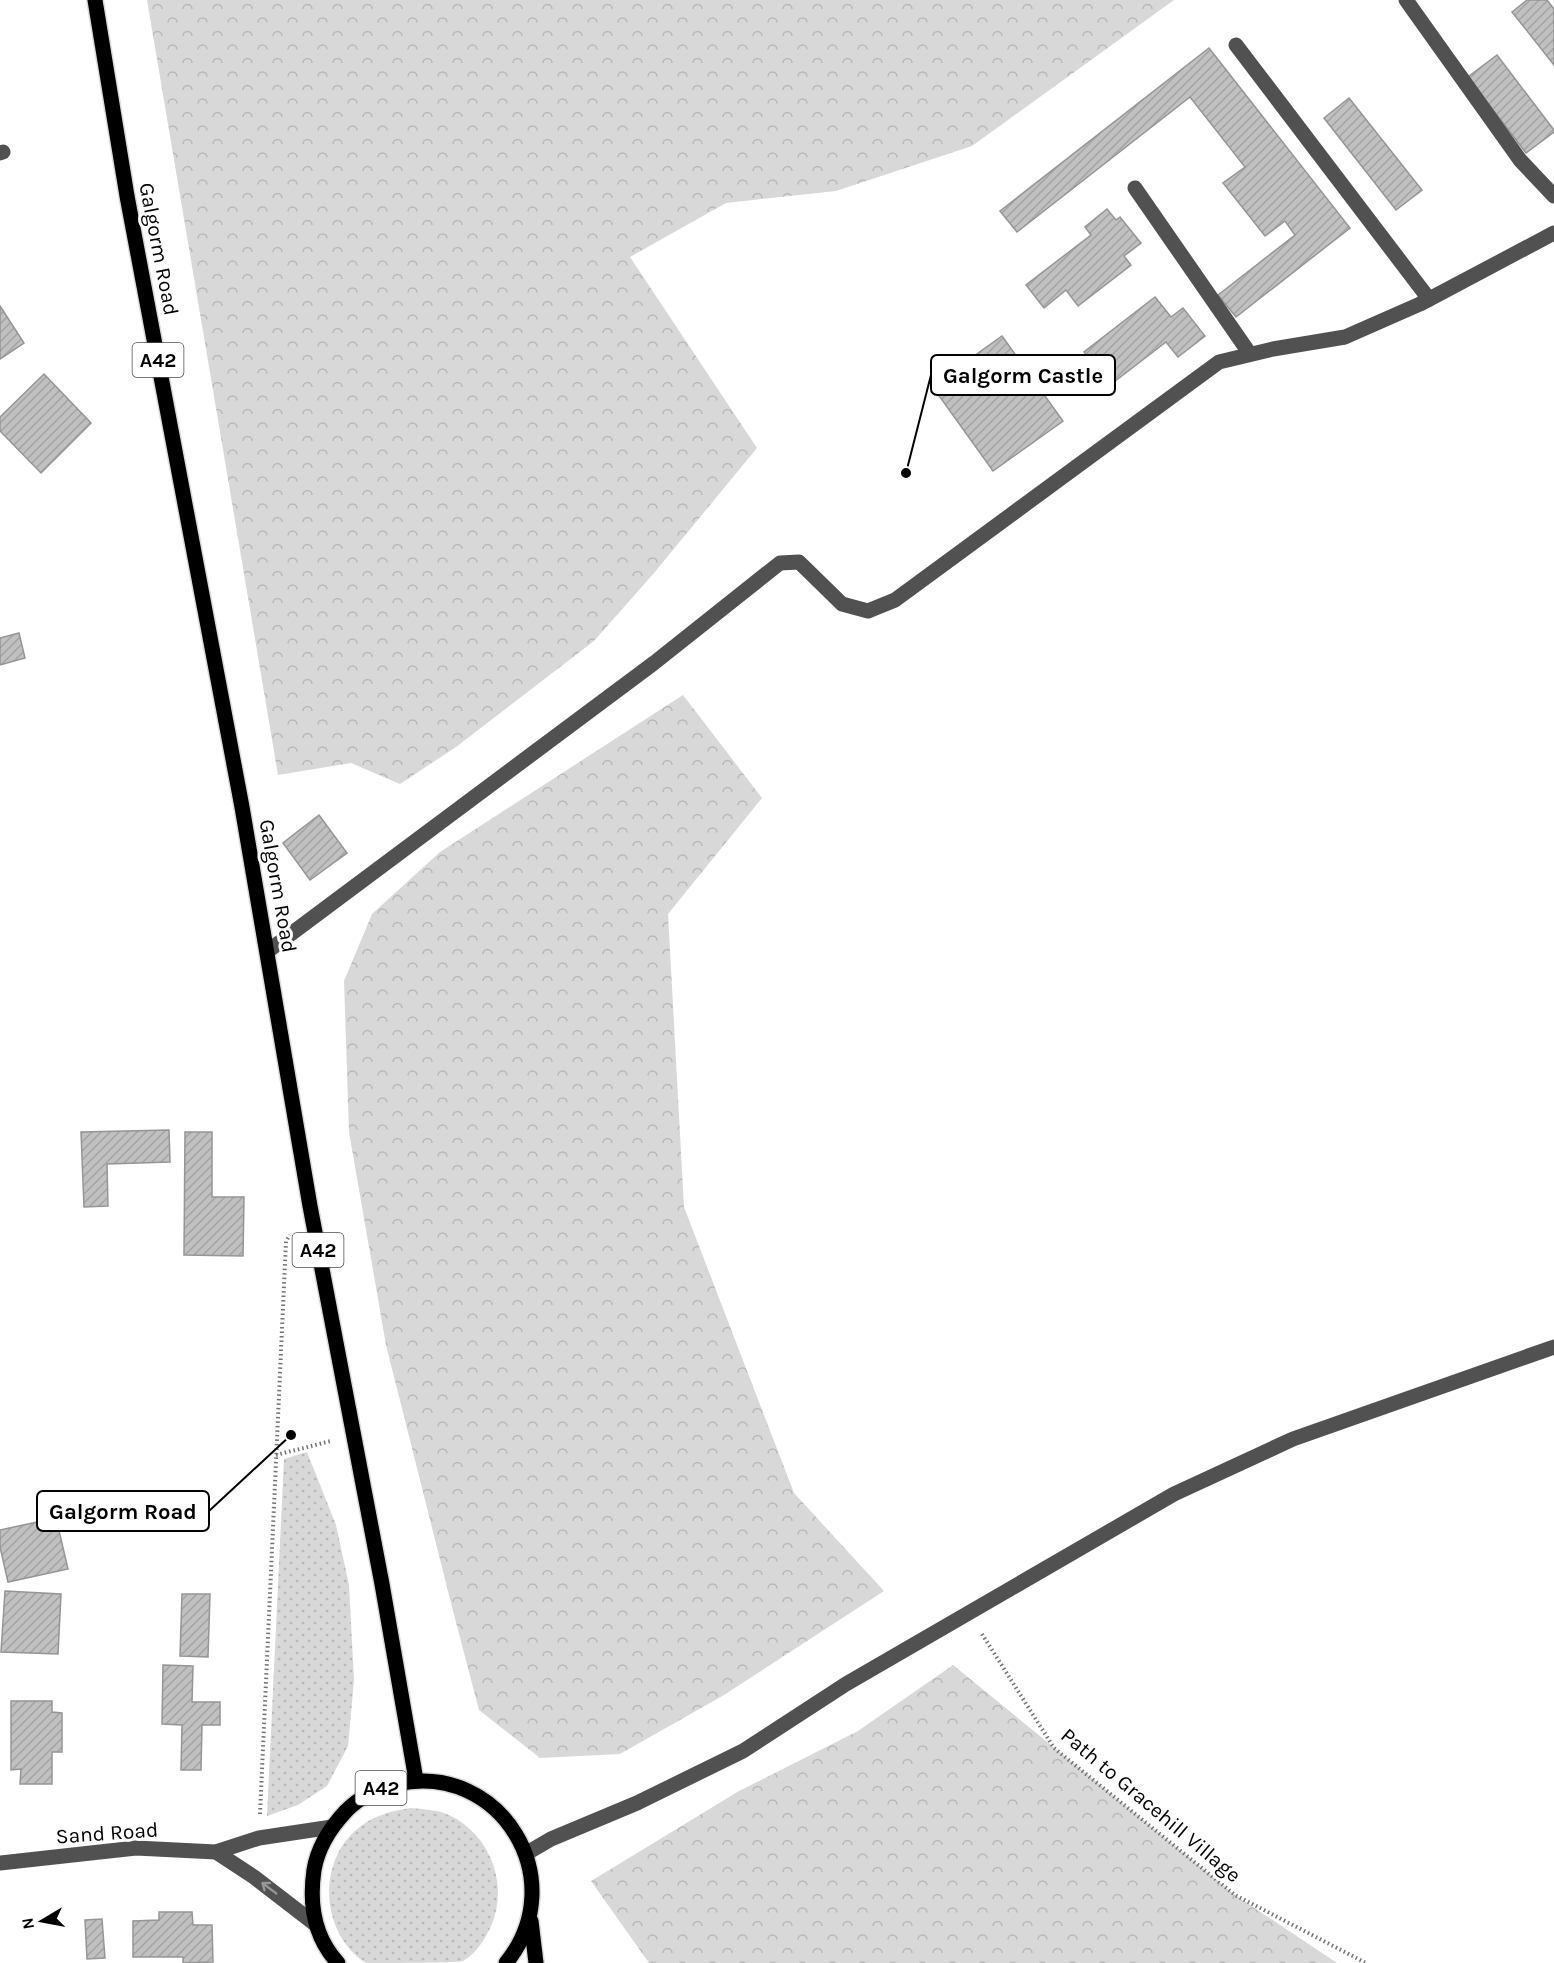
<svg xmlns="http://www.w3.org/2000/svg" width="1554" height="1963" viewBox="0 0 1554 1963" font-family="Karla,sans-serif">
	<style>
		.grass { fill: url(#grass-dots) }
		.forest { fill: url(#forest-crowns) }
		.building { fill: url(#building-hatch); stroke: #959595; stroke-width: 1.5 }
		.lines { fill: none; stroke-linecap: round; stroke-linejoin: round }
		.major-casing { stroke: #dbdbdb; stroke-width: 18 }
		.path { stroke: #737373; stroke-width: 4; stroke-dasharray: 1.5 3; stroke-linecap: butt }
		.minor { stroke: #515151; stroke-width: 15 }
		.major { stroke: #000; stroke-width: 15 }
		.oneway { stroke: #979797 }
		.labels { text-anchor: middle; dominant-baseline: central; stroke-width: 6; stroke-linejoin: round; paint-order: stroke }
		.shield { fill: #fff; stroke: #4c4c4c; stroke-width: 1.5 }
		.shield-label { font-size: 20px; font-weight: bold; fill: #000 }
		.street-label { font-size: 21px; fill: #000; stroke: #fff }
		.leader { fill: none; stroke: #000; stroke-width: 2 }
		.callout-dot { fill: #000; stroke: #fff; stroke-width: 2 }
		.callout { fill: #fff; stroke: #000; stroke-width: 2 }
		.callout-label { font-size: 22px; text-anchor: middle; font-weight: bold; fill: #000 }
	</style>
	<defs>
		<pattern id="grass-dots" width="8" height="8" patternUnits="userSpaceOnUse" patternTransform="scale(1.5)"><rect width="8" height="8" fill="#d8d8d8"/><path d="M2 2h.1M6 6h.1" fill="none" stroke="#b8b8b8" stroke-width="1.8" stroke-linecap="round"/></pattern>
		<pattern id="forest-crowns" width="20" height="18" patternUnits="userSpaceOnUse" patternTransform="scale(1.5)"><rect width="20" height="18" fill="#d8d8d8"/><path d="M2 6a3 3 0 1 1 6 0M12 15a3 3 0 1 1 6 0" fill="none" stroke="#b8b8b8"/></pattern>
		<pattern id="building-hatch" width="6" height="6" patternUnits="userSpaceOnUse" patternTransform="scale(1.5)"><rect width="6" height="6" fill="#c0c0c0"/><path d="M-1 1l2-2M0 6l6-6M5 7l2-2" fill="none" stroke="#a3a3a3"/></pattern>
	</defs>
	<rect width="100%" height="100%" fill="#fff"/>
	<g class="grass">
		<polygon points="307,1452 336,1525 349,1585 354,1680 348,1746 327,1786 298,1805 267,1816 284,1459"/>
		<path d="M411,1808c13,1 28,2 40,8 40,20 58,70 40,110 -6,13 -15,28 -28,35 -7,2 -82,2 -97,2 -44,-28 -50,-98 -10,-133 16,-14 34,-19 55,-22z"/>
	</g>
	<g class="forest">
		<polygon points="147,0 1174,0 972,146 836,191 726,203 630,257 757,448 654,573 594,641 456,747 400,784 351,763 278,775"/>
		<polygon points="683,695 762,798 668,914 684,1207 794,1493 884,1591 724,1695 620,1754 540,1758 479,1710 452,1607 386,1345 349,1132 344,981 372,914 440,852"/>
		<polygon points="953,1665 1235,1895 1337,1963 649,1963 591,1881 739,1791 858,1731"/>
	</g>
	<g class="building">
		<polygon points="1527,0 1547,0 1554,9 1554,65 1512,12"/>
		<polygon points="1209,48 1350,228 1236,317 1218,295 1295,235 1285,221 1265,236 1223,183 1245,167 1190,97 1017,232 1000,211"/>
		<polygon points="1497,55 1554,130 1554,132 1526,153 1468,77"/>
		<polygon points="1349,98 1422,190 1396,210 1324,118"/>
		<polygon points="1107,209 1116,220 1120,217 1141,243 1124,256 1131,265 1078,306 1066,290 1044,308 1026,285 1091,235 1085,227"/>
		<polygon points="1155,297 1171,317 1183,308 1205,336 1178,357 1166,342 1110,385 1084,352"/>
		<polygon points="0,306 24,343 0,359"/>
		<polygon points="1002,336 1063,421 993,471 932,386"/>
		<polygon points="44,374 91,423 41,473 0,431 0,417"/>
		<polygon points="19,633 25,658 0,665 0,638"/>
		<polygon points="319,815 347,853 310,880 283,843"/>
		<polygon points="169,1130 170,1162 107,1164 108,1206 84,1207 81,1132"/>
		<polygon points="185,1132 212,1132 212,1197 244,1197 243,1256 184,1255"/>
		<polygon points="56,1518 68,1569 8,1582 0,1547 0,1530"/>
		<polygon points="5,1591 61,1594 58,1654 1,1652"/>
		<polygon points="182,1594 210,1594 208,1657 180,1656"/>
		<polygon points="163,1665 193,1666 192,1702 220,1702 220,1725 202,1725 201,1770 181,1770 182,1725 162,1724"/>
		<polygon points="11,1701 52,1701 52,1712 62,1713 62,1752 52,1752 52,1784 20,1784 21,1769 11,1770"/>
		<polygon points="159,1912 192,1912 193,1925 212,1925 213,1962 183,1963 183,1957 133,1957 133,1921 159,1920"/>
		<polygon points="102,1919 105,1958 87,1959 85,1920"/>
	</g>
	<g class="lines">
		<g class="major-casing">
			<g id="major">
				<polyline points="95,0 127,196 242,807 310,1206 382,1584 416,1780"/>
				<polyline points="531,1921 536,1963"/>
				<path d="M338,1963c-24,-26 -29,-59 -24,-93 4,-24 16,-42 32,-59 14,-14 32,-23 51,-27 104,-23 176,97 109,179"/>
			</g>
		</g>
		<g class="path">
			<polyline points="276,1455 331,1441"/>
			<polyline points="982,1634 1054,1748 1235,1895 1366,1963"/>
			<polyline points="260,1814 286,1241 290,1235"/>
		</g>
		<g class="minor">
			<polyline points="1406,0 1520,160 1554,196"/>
			<polyline points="1236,45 1429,299"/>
			<polyline points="0,153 3,152"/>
			<polyline points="1135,188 1250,354"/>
			<polyline points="268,951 654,663 780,563 799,562 842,604 868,611 895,600 1219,362 1273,349 1345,337 1420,304 1554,233"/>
			<polyline points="216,1852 254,1877 315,1924"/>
			<polyline points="527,1853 551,1839 637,1803 743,1751 846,1684 1174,1494 1293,1439 1554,1347"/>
			<polyline points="0,1863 136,1848 216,1852 259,1838 332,1827"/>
		</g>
		<use href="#major" class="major"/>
	</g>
	<defs><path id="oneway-shaft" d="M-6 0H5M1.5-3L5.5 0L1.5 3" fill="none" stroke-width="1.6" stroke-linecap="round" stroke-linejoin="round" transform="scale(1.5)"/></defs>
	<use class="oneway" href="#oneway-shaft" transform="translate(269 1888) rotate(-143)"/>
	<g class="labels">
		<g class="shield">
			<rect x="132.5" y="343" width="51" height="34" rx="4.5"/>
			<rect x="292.5" y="1233" width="51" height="34" rx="4.5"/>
			<rect x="355.5" y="1771" width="51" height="34" rx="4.5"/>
		</g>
		<g class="shield-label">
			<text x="158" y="360">A42</text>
			<text x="318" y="1250">A42</text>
			<text x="381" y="1788">A42</text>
		</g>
		<g class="street-label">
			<text transform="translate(159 249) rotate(79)">Galgorm Road</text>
			<text transform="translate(278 886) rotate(80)">Galgorm Road</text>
			<text transform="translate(1151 1805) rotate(40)">Path to Gracehill Village</text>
			<text transform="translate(107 1833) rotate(-4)">Sand Road</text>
		</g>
	</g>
	<path class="leader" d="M906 473L931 375M291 1435L209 1511"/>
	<g class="callout-dot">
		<circle cx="906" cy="473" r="6"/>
		<circle cx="291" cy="1435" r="6"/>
	</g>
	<g class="callout">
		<rect x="931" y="355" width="184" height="40" rx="6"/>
		<rect x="37" y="1491" width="172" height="40" rx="6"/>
	</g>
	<g class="callout-label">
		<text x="1023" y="383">Galgorm Castle</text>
		<text x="123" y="1519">Galgorm Road</text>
	</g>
	<g transform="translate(42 1921) rotate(260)" stroke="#ffffff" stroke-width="4.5" paint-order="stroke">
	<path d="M0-4.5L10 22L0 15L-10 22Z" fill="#000000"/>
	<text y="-9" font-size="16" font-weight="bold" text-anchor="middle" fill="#000000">N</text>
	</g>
</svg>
